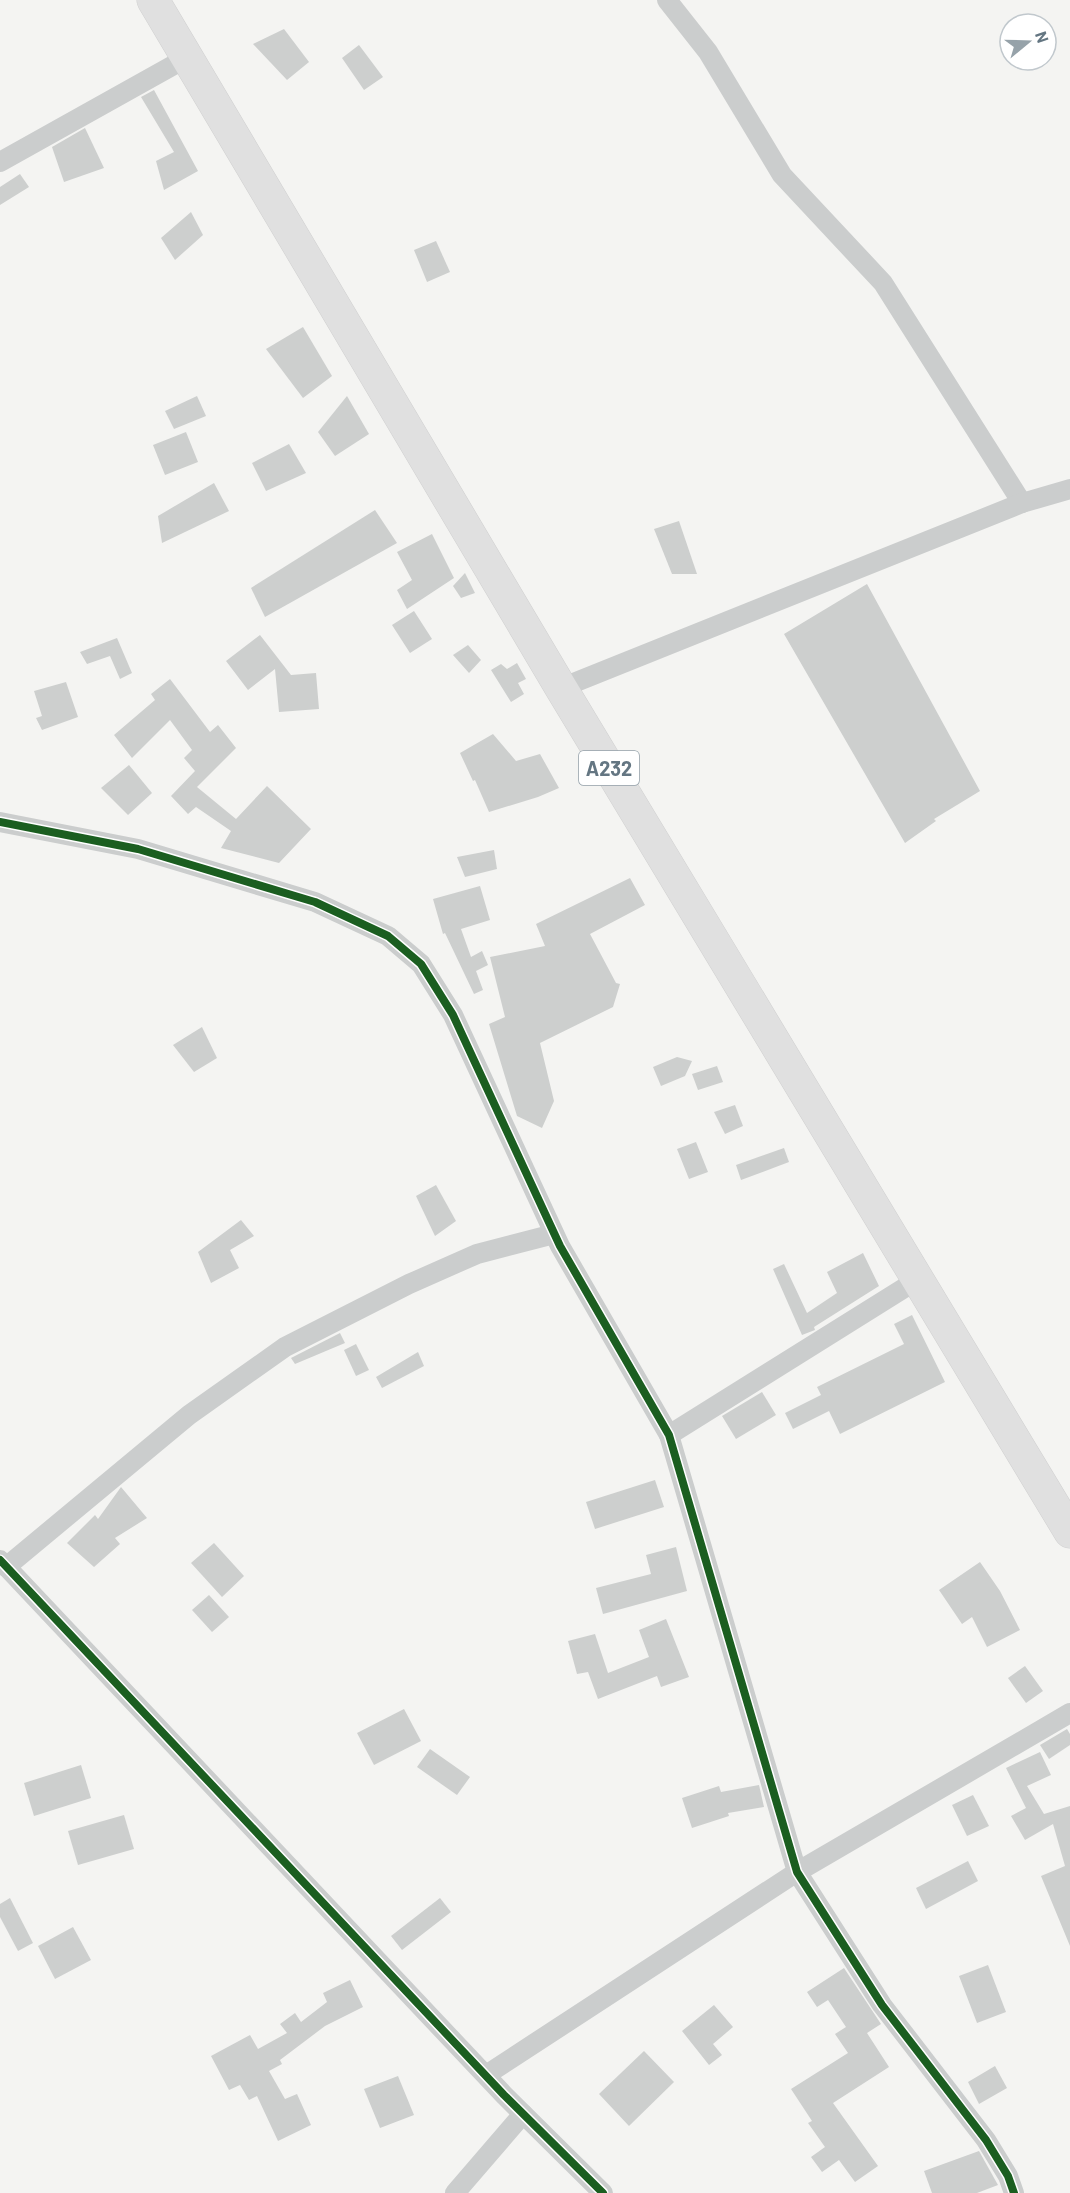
<svg xmlns="http://www.w3.org/2000/svg" width="1070" height="2193" viewBox="0 0 1070 2193" font-family="Barlow,sans-serif">
	<style>
		.building { fill: #cdcfce }
		.lines { fill: none; stroke-linecap: round; stroke-linejoin: round }
		.primary-casing { stroke: #d0d0d0; stroke-width: 33 }
		.minor { stroke: #cbcdcd; stroke-width: 20 }
		.primary { stroke: #e0e0e0; stroke-width: 32 }
		.cycleway-casing { stroke: #fff; stroke-width: 11 }
		.cycleway { stroke: #1b5e20; stroke-width: 8 }
		.labels { text-anchor: middle; dominant-baseline: central; stroke-width: 6; stroke-linejoin: round; paint-order: stroke }
		.shield { fill: #fff; stroke: #929fa8; stroke-width: 1.5 }
		.shield-label { font-size: 20px; font-weight: bold; fill: #647682 }
	</style>
	<rect width="100%" height="100%" fill="#f4f4f2"/>
	<g class="building">
		<polygon points="284,29 309,62 287,80 253,44"/>
		<polygon points="359,45 383,77 364,90 342,58"/>
		<polygon points="154,90 198,171 164,190 156,161 174,152 141,97"/>
		<polygon points="85,128 104,168 64,182 52,147"/>
		<polygon points="20,174 29,187 0,205 0,187"/>
		<polygon points="191,212 203,235 175,260 161,238"/>
		<polygon points="436,241 450,272 427,282 414,250"/>
		<polygon points="303,327 332,376 303,398 266,349"/>
		<polygon points="197,396 206,416 174,429 165,411"/>
		<polygon points="347,396 369,434 335,456 318,432"/>
		<polygon points="186,432 198,462 165,475 153,445"/>
		<polygon points="289,444 306,473 266,491 252,463"/>
		<polygon points="214,483 229,511 162,543 158,516"/>
		<polygon points="375,510 397,543 265,617 251,588"/>
		<polygon points="679,521 697,574 672,574 654,529"/>
		<polygon points="432,534 454,578 407,609 397,590 412,580 397,552"/>
		<polygon points="465,573 475,593 461,598 453,586"/>
		<polygon points="867,584 980,791 934,819 936,821 905,843 784,634"/>
		<polygon points="414,611 432,639 410,653 392,625"/>
		<polygon points="260,635 291,675 316,673 319,709 279,712 275,669 248,690 226,661"/>
		<polygon points="117,638 132,673 120,679 110,656 87,664 80,652"/>
		<polygon points="468,645 481,660 469,673 453,655"/>
		<polygon points="517,663 526,679 518,683 524,694 511,702 491,670 501,664 507,669"/>
		<polygon points="170,679 210,732 218,725 236,748 197,787 236,819 267,786 311,829 279,863 221,848 231,831 196,807 188,814 171,796 195,771 184,758 192,750 170,720 132,758 114,735 155,700 151,694"/>
		<polygon points="66,682 78,717 42,730 36,718 42,716 34,691"/>
		<polygon points="493,734 516,761 540,754 559,788 538,797 489,812 475,780 473,781 460,753"/>
		<polygon points="129,765 152,793 128,815 101,788"/>
		<polygon points="494,850 497,869 465,877 457,857"/>
		<polygon points="630,878 645,905 590,934 616,983 620,984 613,1007 540,1043 554,1101 542,1128 517,1116 489,1024 505,1017 490,957 545,946 536,924"/>
		<polygon points="480,886 490,920 461,929 471,957 482,951 488,965 476,971 483,990 474,994 445,933 443,934 433,899"/>
		<polygon points="202,1027 217,1058 194,1072 173,1045"/>
		<polygon points="677,1057 692,1061 685,1076 661,1086 653,1067"/>
		<polygon points="717,1066 723,1082 698,1090 692,1074"/>
		<polygon points="735,1105 743,1126 725,1134 714,1112"/>
		<polygon points="696,1142 708,1172 689,1179 677,1149"/>
		<polygon points="784,1148 789,1162 741,1180 736,1165"/>
		<polygon points="436,1185 456,1221 435,1236 416,1196"/>
		<polygon points="241,1220 254,1236 230,1250 239,1268 211,1283 198,1252"/>
		<polygon points="863,1253 879,1286 814,1327 815,1330 802,1335 773,1269 784,1264 807,1313 837,1293 827,1272"/>
		<polygon points="912,1315 945,1382 840,1434 829,1411 793,1429 785,1413 821,1395 817,1387 904,1344 894,1324"/>
		<polygon points="340,1333 345,1343 295,1364 291,1358"/>
		<polygon points="356,1344 369,1370 356,1376 344,1350"/>
		<polygon points="418,1352 424,1366 382,1388 376,1377"/>
		<polygon points="762,1392 776,1415 736,1439 722,1416"/>
		<polygon points="655,1480 664,1507 595,1529 586,1502"/>
		<polygon points="121,1487 147,1518 115,1538 120,1544 94,1567 67,1543 95,1515 98,1519"/>
		<polygon points="214,1543 244,1576 222,1597 191,1563"/>
		<polygon points="676,1547 687,1591 603,1614 596,1588 651,1574 646,1555"/>
		<polygon points="980,1562 1000,1591 1020,1630 987,1647 972,1617 962,1624 939,1590"/>
		<polygon points="209,1595 229,1617 212,1632 192,1610"/>
		<polygon points="666,1619 689,1677 661,1687 657,1676 598,1699 588,1672 577,1674 568,1641 595,1634 608,1673 649,1657 639,1630"/>
		<polygon points="1025,1666 1043,1691 1026,1703 1008,1678"/>
		<polygon points="404,1709 421,1741 374,1765 357,1733"/>
		<polygon points="1067,1729 1070,1734 1070,1745 1049,1759 1040,1745"/>
		<polygon points="430,1749 470,1777 457,1795 417,1767"/>
		<polygon points="1040,1752 1051,1775 1027,1786 1044,1814 1070,1806 1070,1946 1041,1876 1065,1866 1053,1824 1025,1840 1011,1816 1026,1808 1006,1768"/>
		<polygon points="81,1765 91,1798 34,1816 24,1783"/>
		<polygon points="759,1785 764,1807 728,1813 729,1816 692,1828 682,1798 719,1786 721,1792"/>
		<polygon points="973,1795 989,1826 967,1836 952,1805"/>
		<polygon points="124,1815 134,1849 78,1865 68,1831"/>
		<polygon points="968,1861 978,1881 926,1909 916,1888"/>
		<polygon points="10,1898 33,1943 18,1951 0,1917 0,1904"/>
		<polygon points="440,1898 451,1912 402,1950 391,1936"/>
		<polygon points="73,1927 91,1960 55,1979 38,1946"/>
		<polygon points="988,1965 1006,2012 977,2023 959,1976"/>
		<polygon points="844,1968 881,2024 867,2033 889,2067 833,2103 878,2166 855,2182 839,2160 822,2172 811,2157 825,2147 808,2123 812,2121 791,2089 848,2053 835,2034 846,2027 828,2000 817,2007 807,1992"/>
		<polygon points="350,1980 363,2007 325,2026 280,2060 282,2064 269,2071 285,2099 297,2094 311,2125 278,2141 257,2096 249,2100 240,2085 229,2090 211,2056 250,2035 258,2049 287,2033 280,2024 295,2013 301,2022 327,2002 323,1993"/>
		<polygon points="714,2005 733,2027 713,2044 722,2055 709,2065 682,2031"/>
		<polygon points="644,2051 674,2082 629,2126 599,2094"/>
		<polygon points="995,2066 1007,2088 979,2104 968,2082"/>
		<polygon points="398,2076 414,2115 380,2128 364,2089"/>
		<polygon points="979,2151 998,2185 977,2193 932,2193 924,2171"/>
	</g>
	<g class="lines">
		<g class="primary-casing">
			<polyline id="primary" points="153,0 561,688 1070,1532"/>
		</g>
		<g class="minor">
			<polyline points="667,0 708,52 782,175 883,283 1022,503"/>
			<polyline points="0,162 188,57"/>
			<polyline points="561,688 1022,503 1070,489"/>
			<polyline points="0,822 138,849 315,902 388,936 421,964 453,1015 560,1246 669,1435 797,1872 882,2005 986,2140 1008,2176 1014,2193"/>
			<polyline points="669,1435 917,1280"/>
			<polyline points="0,1560 504,2095 603,2193"/>
			<polyline points="6,1567 189,1415 285,1347 409,1284 477,1254 554,1234"/>
			<polyline points="486,2075 797,1872 1070,1713"/>
			<polyline points="455,2193 523,2114"/>
		</g>
		<use href="#primary" class="primary"/>
		<g class="cycleway-casing">
			<g id="cycleway">
				<polyline points="0,822 138,849 315,902 388,936 421,964 453,1015 560,1246 669,1435 797,1872 882,2005 986,2140 1008,2176 1014,2193"/>
				<polyline points="0,1560 504,2095 603,2193"/>
			</g>
		</g>
		<use href="#cycleway" class="cycleway"/>
	</g>
	<g class="labels">
		<rect class="shield" x="579" y="751" width="60" height="34" rx="4.5"/>
		<g class="shield-label">
			<text x="609" y="768">A232</text>
		</g>
	</g>
	<g transform="translate(1028 42) rotate(71)"><circle r="28" fill="#ffffff" stroke="#c1c8cd" stroke-width="1.5"/>
	<path d="M0-4.5L10 22L0 15L-10 22Z" fill="#96a2a9"/>
	<text y="-9" font-size="16" font-weight="bold" text-anchor="middle" fill="#647682">N</text>
	</g>
</svg>
